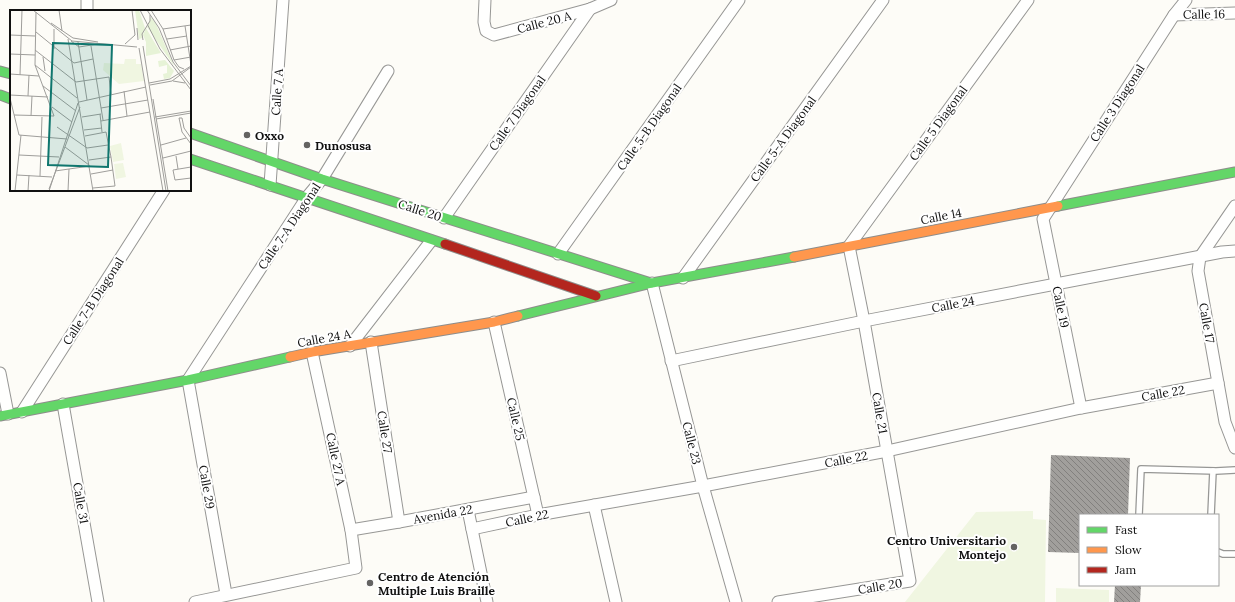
<svg xmlns="http://www.w3.org/2000/svg" width="1235" height="602" viewBox="0 0 1235 602" font-family="Lora,serif">
	<style>
		.pitch { fill: #f0f6e1 }
		.building { fill: url(#building-back-hatch) }
		.lines { fill: none; stroke-linecap: round; stroke-linejoin: round }
		.lane-casing { stroke: #979795; stroke-width: 8 }
		.street-casing { stroke: #979795; stroke-width: 13 }
		.fast-casing { stroke: #8e8d8b; stroke-width: 11 }
		.slow-casing { stroke: #8e8d8b; stroke-width: 11 }
		.jam-casing { stroke: #8e8d8b; stroke-width: 11 }
		.lane { stroke: #fffffe; stroke-width: 5.5 }
		.street { stroke: #fffffe; stroke-width: 11 }
		.fast { stroke: #63d668; stroke-width: 9 }
		.slow { stroke: #ff974d; stroke-width: 9 }
		.jam { stroke: #b3261e; stroke-width: 9 }
		.poi-dot { fill: #646362; stroke: #fff; stroke-width: 1.5 }
		.labels { text-anchor: middle; dominant-baseline: central; stroke-width: 4; stroke-linejoin: round; paint-order: stroke }
		.street-label { font-size: 12px; fill: #111; stroke: #fff }
		.poi-label { font-size: 12px; font-weight: bold; fill: #111; stroke: #fff; text-anchor: start }
		.inset-road { fill: none; stroke: #9f9e9b; stroke-width: 1 }
		.view { fill: #0f766e; fill-opacity: 0.15; stroke: #0f766e; stroke-width: 2 }
		.inset-edge { fill: none; stroke: #111; stroke-width: 2 }
	</style>
	<defs>
		<pattern id="building-back-hatch" width="6" height="6" patternUnits="userSpaceOnUse"><rect width="6" height="6" fill="#a19f9c"/><path d="M-1 5l2 2M0 0l6 6M5-1l2 2" fill="none" stroke="#82807e"/></pattern>
	</defs>
	<rect width="100%" height="100%" fill="#fdfcf7"/>
	<g class="pitch">
		<polygon points="1033,511 1033,519 1046,520 1045,602 905,602 976,512"/>
		<polygon points="1056,588 1109,590 1109,602 1056,602"/>
	</g>
	<g class="building">
		<polygon points="1051,455 1130,458 1128,515 1080,515 1080,553 1048,552"/>
		<polygon points="1115,585 1141,585 1140,602 1114,602"/>
	</g>
	<g class="lines">
		<g class="lane-casing">
			<g id="lane">
				<polyline points="1139,515 1141,469 1216,471 1235,470"/>
				<polyline points="1211,515 1213,471"/>
				<polyline points="1218,552 1223,554 1235,554"/>
			</g>
		</g>
		<g class="street-casing">
			<g id="street">
				<polyline points="485,0 484,22 486,31 494,35 590,9 611,0"/>
				<polyline points="87,11 87,0"/>
				<polyline points="1174,15 1235,13"/>
				<polyline points="270,185 283,0"/>
				<polyline points="1235,206 1200,257 1198,271 1225,422 1235,448"/>
				<polyline points="444,218 590,9"/>
				<polyline points="558,254 739,0"/>
				<polyline points="683,278 883,0"/>
				<polyline points="652,283 703,486 736,602"/>
				<polyline points="494,322 538,515"/>
				<polyline points="371,342 399,522"/>
				<polyline points="350,346 431,241"/>
				<polyline points="671,361 864,321 1222,252 1235,251"/>
				<polyline points="0,373 8,414"/>
				<polyline points="63,404 98,602"/>
				<polyline points="1081,408 1043,219 1174,15 1186,0"/>
				<polyline points="22,412 164,190"/>
				<polyline points="594,505 616,602"/>
				<polyline points="468,510 487,602"/>
				<polyline points="472,529 538,515 703,486 887,451 1081,408 1218,383"/>
				<polyline points="351,530 399,522 534,497"/>
				<polyline points="226,594 188,380 307,197 322,179 388,71"/>
				<polyline points="195,602 356,568 351,530 312,352"/>
				<polyline points="778,602 910,581 864,321 849,246 1028,0"/>
			</g>
		</g>
		<g class="fast-casing">
			<g id="fast">
				<polyline points="0,71 11,74"/>
				<polyline points="0,95 11,99"/>
				<polyline points="190,133 322,179 651,283"/>
				<polyline points="190,159 445,244"/>
				<polyline points="1058,206 1235,172"/>
				<polyline points="518,316 652,283 794,257"/>
				<polyline points="0,416 188,380 290,357"/>
			</g>
		</g>
		<g class="slow-casing">
			<g id="slow">
				<polyline points="794,257 1058,206"/>
				<polyline points="290,357 312,352 494,322 518,316"/>
			</g>
		</g>
		<g class="jam-casing">
			<polyline id="jam" points="445,244 596,296"/>
		</g>
		<use href="#lane" class="lane"/>
		<use href="#street" class="street"/>
		<use href="#fast" class="fast"/>
		<use href="#slow" class="slow"/>
		<use href="#jam" class="jam"/>
	</g>
	<g class="poi-dot">
		<circle cx="247" cy="135" r="4"/>
		<circle cx="307" cy="145" r="4"/>
		<circle cx="1014" cy="547" r="4"/>
		<circle cx="370" cy="583" r="4"/>
	</g>
	<g class="labels">
		<g class="street-label">
			<text transform="translate(1204 14) rotate(-1)">Calle 16</text>
			<text transform="translate(544 22) rotate(-15)">Calle 20 A</text>
			<text transform="translate(277 92) rotate(-86)">Calle 7 A</text>
			<text transform="translate(1117 103) rotate(-57)">Calle 3 Diagonal</text>
			<text transform="translate(517 113) rotate(-55)">Calle 7 Diagonal</text>
			<text transform="translate(938 123) rotate(-54)">Calle 5 Diagonal</text>
			<text transform="translate(649 127) rotate(-55)">Calle 5-B Diagonal</text>
			<text transform="translate(783 139) rotate(-54)">Calle 5-A Diagonal</text>
			<text transform="translate(420 210) rotate(18)">Calle 20</text>
			<text transform="translate(941 216) rotate(-11)">Calle 14</text>
			<text transform="translate(289 226) rotate(-56)">Calle 7-A Diagonal</text>
			<text transform="translate(93 301) rotate(-57)">Calle 7-B Diagonal</text>
			<text transform="translate(953 304) rotate(-11)">Calle 24</text>
			<text transform="translate(1061 307) rotate(78)">Calle 19</text>
			<text transform="translate(1207 323) rotate(80)">Calle 17</text>
			<text transform="translate(324 338) rotate(-10)">Calle 24 A</text>
			<text transform="translate(1163 393) rotate(-10)">Calle 22</text>
			<text transform="translate(880 413) rotate(80)">Calle 21</text>
			<text transform="translate(516 419) rotate(77)">Calle 25</text>
			<text transform="translate(385 432) rotate(81)">Calle 27</text>
			<text transform="translate(692 443) rotate(76)">Calle 23</text>
			<text transform="translate(336 459) rotate(78)">Calle 27 A</text>
			<text transform="translate(846 459) rotate(-11)">Calle 22</text>
			<text transform="translate(207 487) rotate(80)">Calle 29</text>
			<text transform="translate(81 503) rotate(80)">Calle 31</text>
			<text transform="translate(443 514) rotate(-10)">Avenida 22</text>
			<text transform="translate(527 518) rotate(-12)">Calle 22</text>
			<text transform="translate(880 586) rotate(-9)">Calle 20</text>
		</g>
		<g class="poi-label">
			<text x="255" y="135">Oxxo</text>
			<text x="315" y="145">Dunosusa</text>
			<text x="1006" y="540" text-anchor="end">Centro Universitario<tspan x="1006" dy="14">Montejo</tspan></text>
			<text x="378" y="576">Centro de Atención<tspan x="378" dy="14">Multiple Luis Braille</tspan></text>
		</g>
	</g>
	<g transform="translate(10 10)">
		<rect width="181" height="181" fill="#fdfcf7"/>
		<path d="M125,0h4l6,18 -3,10 -3,1zM141,7l5,7 18,42 -27,-39zM155,50l9,11 -4,7 -6,1 -1,-5 4,-1v-8l-8,2 -1,-6z" fill="#e7f3d7"/>
		<path d="M136,18l7,12 8,13 -15,3v-14l-3,-7z" fill="#e7f3d7"/>
		<path d="M115,49h11v5h5l3,17 -25,3 -16,-14 1,-7 20,1zM111,133l3,17 -11,2 -3,-16zM113,153l3,14 -10,2 -2,-15z" fill="#f0f6e1"/>
		<path class="inset-road" d="M23,0l39,31 65,6M49,0l3,21M130,0l20,39 31,41M137,0l12,18 14,34 18,24M141,0l12,19 11,31 5,7 5,2M41,13l22,15 25,4M175,16l6,39M127,18l1,12M153,19l28,-4M26,22l38,31 19,-4M0,25l25,1M58,29l25,152M157,29l20,-3M133,30l-1,-6 8,-13v-6M61,31l8,6 19,-3M68,32l9,58M115,34l10,-9 -3,-25M81,36l12,74M133,36l23,145M129,38l24,143M44,39v-20M25,40l41,32 33,-5 2,17M160,40l21,-4M0,44l25,1M33,47l2,14M164,50l17,-3M25,55l42,33M0,64l29,2M10,65l2,-65M163,71l12,2M139,73l21,-4 21,-13M140,75l22,-4 19,-14M33,76l33,25M114,81l3,25M0,85l38,2M18,86l1,-21M0,88l9,37 48,4M143,89l15,92M69,92l67,-15M42,97l20,15M91,98l47,-8M90,104l2,18M4,105l40,1 -19,-51 1,-53M21,106l1,-20M72,107l19,-3M145,107l36,-6M146,109l35,-6M91,111l49,-9M47,117l30,21 21,-3M74,120l18,-2M75,126l21,-4 5,25 4,29 -22,2M181,128l-7,-10 -2,-10h-3l3,14 9,12M151,135l25,-7M55,137l24,18M9,145l40,2M166,146l2,13M153,148l28,-7M79,150l22,-3M181,157l-18,3 2,10 16,-2M45,161l35,-5M81,164l22,-4M7,165l35,2M30,166l2,-59M39,179l31,-82M5,181l6,-56M18,181l1,-16M39,181l29,-88M58,181l1,-22"/>
		<path class="view" d="M43,33l59,2 -4,122 -60,-2z"/>
		<rect width="181" height="181" class="inset-edge"/>
	</g>
	<rect x="1079" y="514" width="140" height="72" fill="#ffffff" stroke="#a0a0a0"/>
	<rect x="1087" y="527" width="20" height="6" fill="#63d668" stroke="#a0a0a0"/>
	<text x="1115" y="534" font-size="12" fill="#111111">Fast</text>
	<rect x="1087" y="547" width="20" height="6" fill="#ff974d" stroke="#a0a0a0"/>
	<text x="1115" y="554" font-size="12" fill="#111111">Slow</text>
	<rect x="1087" y="567" width="20" height="6" fill="#b3261e" stroke="#a0a0a0"/>
	<text x="1115" y="574" font-size="12" fill="#111111">Jam</text>
</svg>
